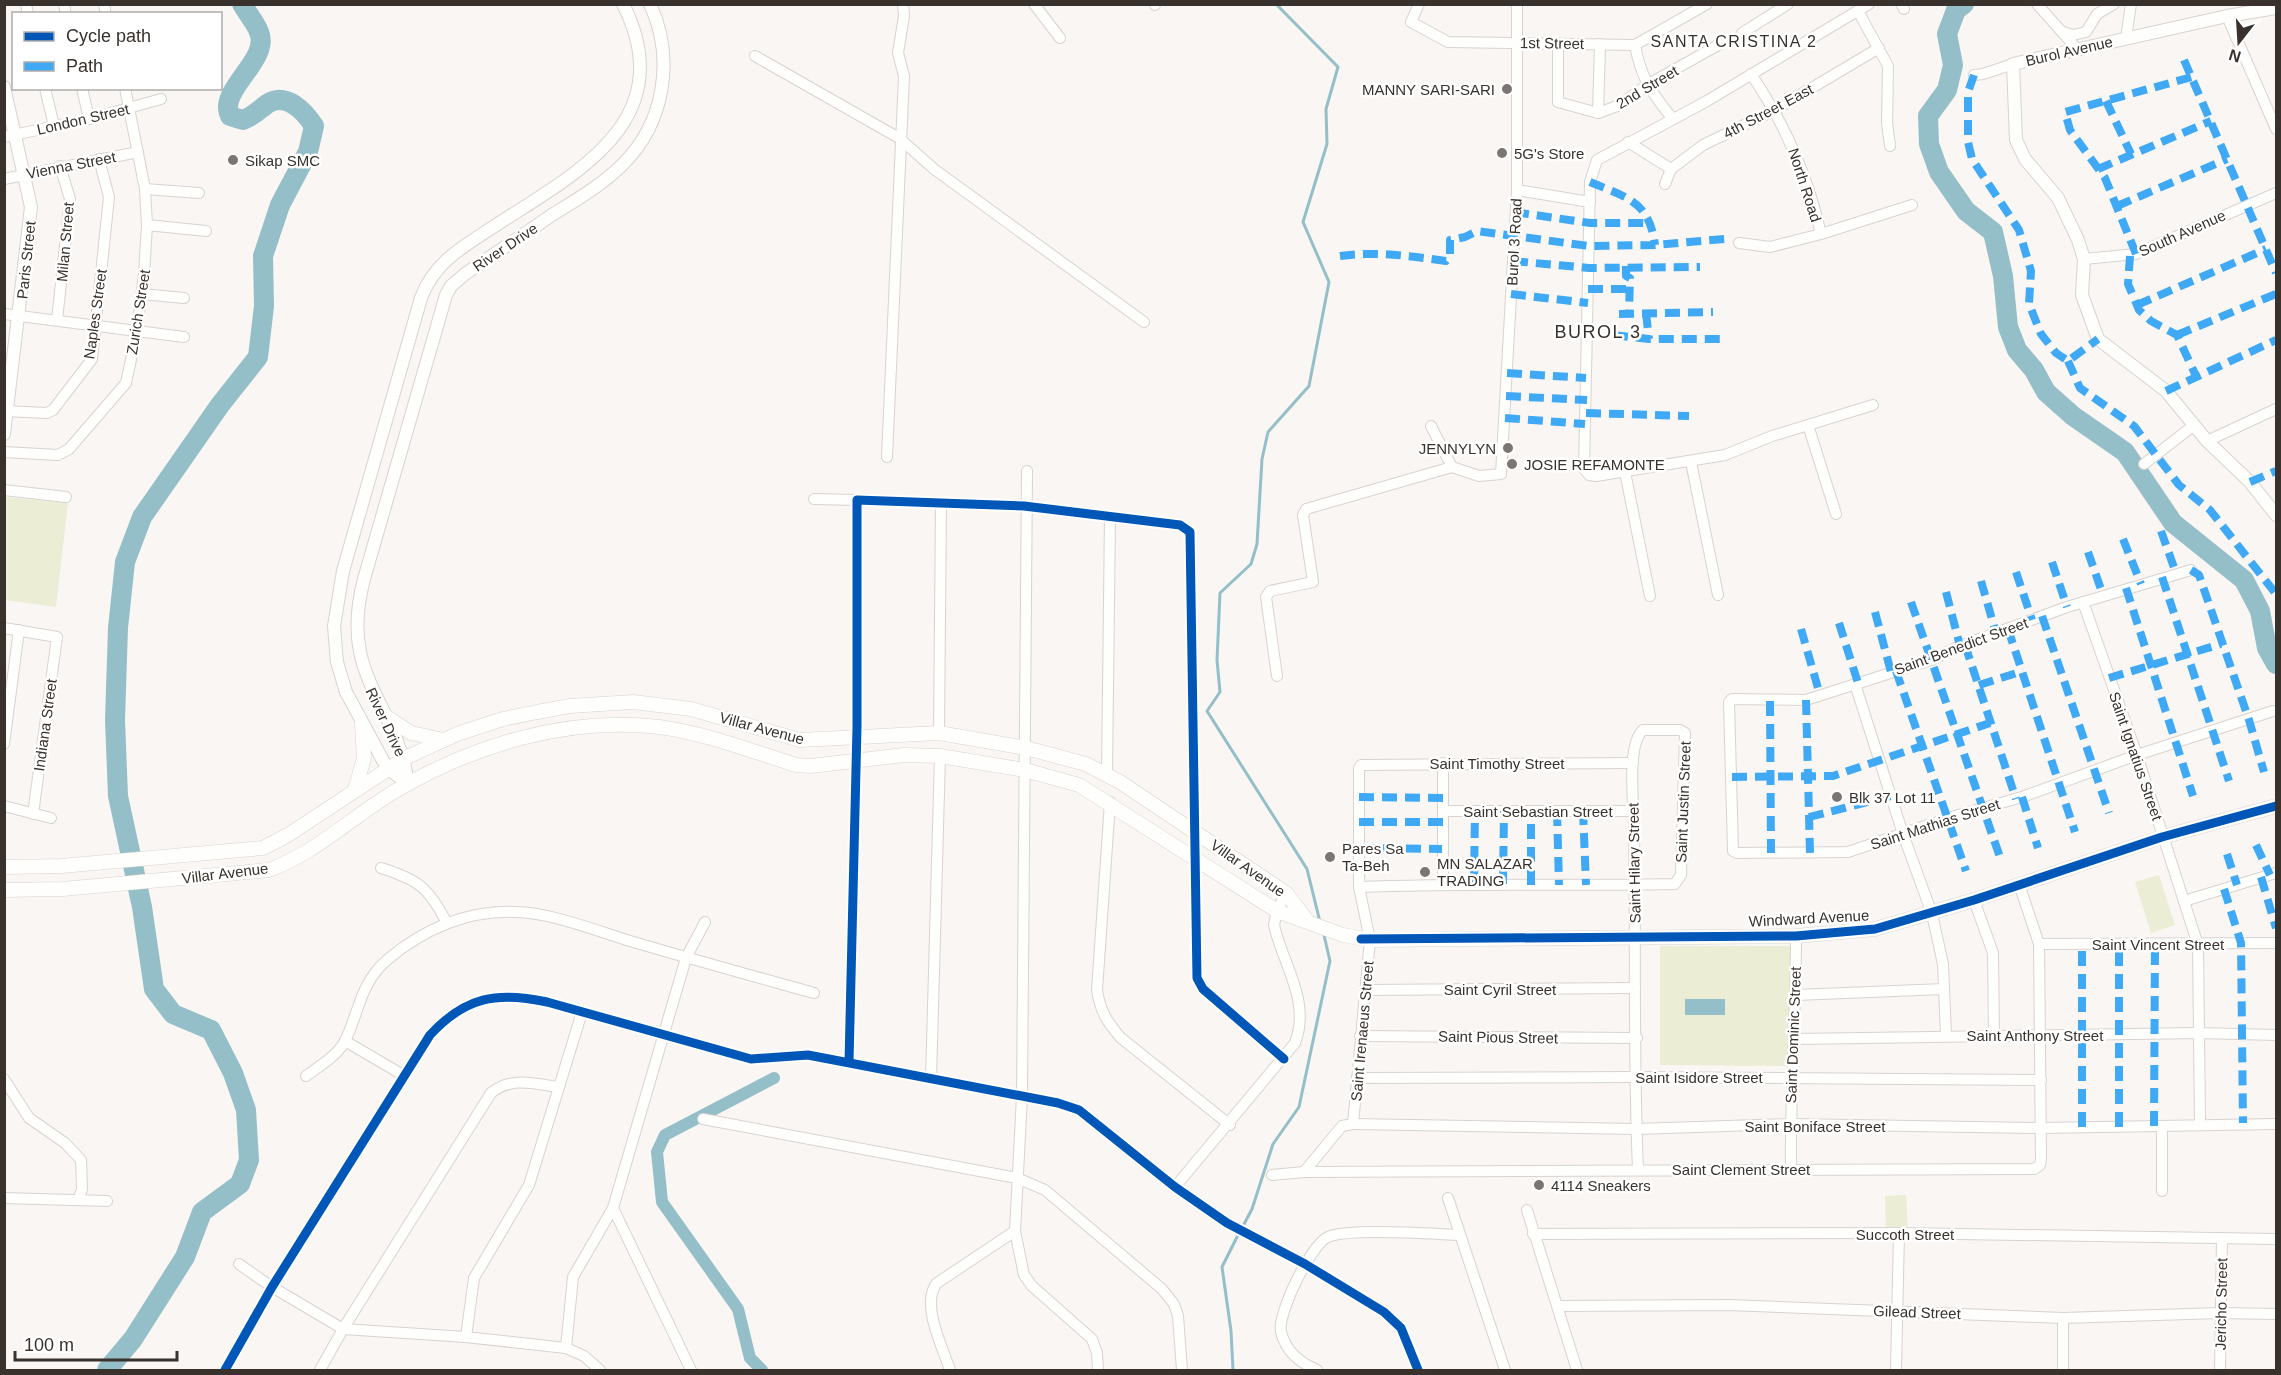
<svg xmlns="http://www.w3.org/2000/svg" width="2281" height="1375" viewBox="0 0 2281 1375" font-family="Arial,sans-serif">
	<style>
		.green { fill: #ebeed5 }
		.water { fill: #94bfc8 }
		.lines { fill: none; stroke-linecap: round; stroke-linejoin: round }
		.stream { stroke: #94bfc8; stroke-width: 3 }
		.canal { stroke: #94bfc8; stroke-width: 12 }
		.river { stroke: #94bfc8; stroke-width: 20 }
		.minor-casing { stroke: #d8d3cf; stroke-width: 12 }
		.tertiary-casing { stroke: #d8d3cf; stroke-width: 14 }
		.secondary-casing { stroke: #d8d3cf; stroke-width: 15 }
		.minor { stroke: #fefefd; stroke-width: 10 }
		.tertiary { stroke: #fefefd; stroke-width: 12 }
		.secondary { stroke: #fefefd; stroke-width: 14 }
		.quiet { stroke: #3fa9f5; stroke-width: 8; stroke-dasharray: 15 8; stroke-linecap: butt }
		.cycleway-casing { stroke: #fff; stroke-width: 13 }
		.cycleway { stroke: #0057b8; stroke-width: 9 }
		.poi-dot { fill: #7c7672; stroke: #fff; stroke-width: 2 }
		.labels { text-anchor: middle; dominant-baseline: central; stroke-width: 5; stroke-linejoin: round; paint-order: stroke }
		.street-label { font-size: 15px; fill: #38312c; stroke: #fff }
		.poi-label { font-size: 15px; fill: #38312c; stroke: #fff; text-anchor: start }
		.neighbourhood-label { font-size: 16px; letter-spacing: 1.5px; fill: #38312c; stroke: #fff }
		.quarter-label { font-size: 18px; letter-spacing: 1.5px; fill: #38312c; stroke: #fff }
	</style>
	<rect width="100%" height="100%" fill="#faf6f3"/>
	<g class="green">
		<polygon points="5,497 68,503 56,607 5,600"/>
		<polygon points="2159,875 2175,925 2151,933 2135,882"/>
		<polygon points="1660,946 1792,946 1790,1066 1660,1065"/>
		<polygon points="1906,1195 1908,1230 1886,1230 1885,1196"/>
	</g>
	<rect class="water" x="1685" y="999" width="40" height="16"/>
	<g class="lines">
		<g class="stream">
			<polyline points="1276,4 1338,67 1326,109 1327,144 1303,222 1329,282 1309,386 1268,432 1262,459 1257,544 1251,564 1220,593 1217,660 1220,692 1207,711 1307,869 1320,922"/>
			<polyline points="1242,1228 1252,1209 1273,1144 1299,1107 1330,961 1323,931"/>
			<polyline points="1233,1370 1231,1331 1222,1267 1239,1233"/>
		</g>
		<polyline class="canal" points="762,1370 750,1358 738,1309 662,1202 657,1152 665,1135 774,1078"/>
		<g class="river">
			<polyline points="1964,4 1956,10 1947,34 1953,65 1947,90 1928,116 1929,144 1939,172 1966,211 1993,232 2003,276 2008,327 2017,350 2034,370 2046,392 2073,416 2125,452 2173,523 2244,580 2260,611 2267,648 2276,664"/>
			<path d="M107,1370l26,-31 52,-82 17,-45 38,-28 9,-24 -3,-50 -13,-37 -22,-43 -38,-16 -19,-25 -12,-82 -24,-111 -3,-76 3,-92 7,-66 17,-45 78,-112 38,-48 6,-51 -1,-50 17,-51 28,-53 6,-26c-9,-14 -28,-35 -47,-22 -8,6 -14,12 -24,16l-13,-4c-13,-26 41,-56 29,-84 -3,-9 -12,-19 -17,-28"/>
		</g>
		<g class="minor-casing">
			<g id="minor">
				<polyline points="26,4 28,14"/>
				<polyline points="64,4 66,14"/>
				<polyline points="104,4 106,14"/>
				<polyline points="1034,4 1060,38"/>
				<polyline points="1419,4 1411,22 1448,42 1635,45 1707,4"/>
				<polyline points="1869,4 1707,101 1597,160 1590,182 1584,469 1589,475 1596,476 1725,455 1772,436 1873,405"/>
				<polyline points="1901,4 1904,9"/>
				<polyline points="2037,4 2078,50"/>
				<polyline points="1155,5 1155,4"/>
				<polyline points="1858,11 1888,66 1887,123 1890,146"/>
				<polyline points="2227,16 2276,129"/>
				<polyline points="2063,32 2073,35 2086,32 2097,14 2114,4"/>
				<polyline points="1742,33 1788,4"/>
				<polyline points="2126,38 2131,4"/>
				<polyline points="1558,43 1558,102 1598,113 1620,105 1647,85 1720,44"/>
				<path d="M1635,45c6,33 16,47 37,73"/>
				<polyline points="755,56 899,138 934,169 1144,322"/>
				<path d="M1751,74c34,50 57,102 70,160"/>
				<polyline points="1974,75 1983,74 2013,64"/>
				<polyline points="45,88 54,126"/>
				<polyline points="82,88 89,119"/>
				<polyline points="1598,113 1600,44"/>
				<polyline points="4,137 89,119 161,99"/>
				<polyline points="1628,142 1671,169"/>
				<polyline points="4,179 138,152"/>
				<polyline points="1665,184 1671,169 1703,145 1773,111 1879,48"/>
				<polyline points="145,189 199,193"/>
				<polyline points="1517,190 1590,202"/>
				<polyline points="147,225 206,231"/>
				<polyline points="1739,243 1770,247 1821,234 1912,205"/>
				<polyline points="2084,259 2136,254 2276,193"/>
				<polyline points="142,294 184,298"/>
				<polyline points="4,314 184,337"/>
				<polyline points="57,320 70,199 60,166"/>
				<polyline points="4,411 47,413 53,410 92,359 109,197 99,159"/>
				<polyline points="1808,425 1836,514"/>
				<polyline points="1431,426 1452,467 1479,476 1501,474 1517,190 1517,4"/>
				<polyline points="2207,441 2276,409"/>
				<polyline points="4,452 58,455 69,449 126,383 137,331 144,274 147,225 145,189 125,88"/>
				<polyline points="887,457 904,76 898,53 904,16 903,4"/>
				<polyline points="1691,462 1718,595"/>
				<polyline points="2144,464 2193,426"/>
				<polyline points="1027,471 1022,1096 1015,1231 1024,1275 1032,1286 1092,1339 1097,1353 1098,1370"/>
				<polyline points="1625,472 1650,596"/>
				<polyline points="4,490 66,497"/>
				<polyline points="814,499 857,500"/>
				<polyline points="2191,570 2067,607 1960,646 1931,660 1806,700 1732,699 1729,702 1733,851 1737,853 1848,852 1955,816 2022,797 2137,755 2273,711"/>
				<polyline points="2083,602 2137,755 2198,945 2200,1124"/>
				<polyline points="4,628 57,637 33,814"/>
				<polyline points="1277,676 1266,597 1270,591 1313,582 1303,515 1306,509 1452,467"/>
				<polyline points="1855,684 1903,834 1932,914 1943,964 1946,1035"/>
				<polyline points="939,733 941,504"/>
				<polyline points="4,744 19,630"/>
				<polyline points="1107,774 1110,517"/>
				<path d="M1110,802l-13,188c3,21 10,32 24,48l109,87"/>
				<polyline points="4,806 51,818"/>
				<polyline points="1443,811 1634,811"/>
				<path d="M381,868c38,12 47,19 66,55"/>
				<polyline points="1443,884 1443,763"/>
				<path d="M1359,887c105,-4 211,-1 316,-3l6,-9 4,-142 -5,-3h-37c-17,15 -9,76 -9,98 2,114 -1,228 4,342"/>
				<polyline points="1974,900 1993,953 1994,1035"/>
				<polyline points="2184,901 2276,873"/>
				<polyline points="2039,944 2276,943"/>
				<polyline points="1365,990 1635,988"/>
				<polyline points="1796,995 1944,989"/>
				<polyline points="1360,1036 1637,1038"/>
				<polyline points="1794,1039 2199,1033 2276,1035"/>
				<polyline points="345,1041 403,1075"/>
				<polyline points="849,1062 857,727 857,500 1024,506 1180,525 1190,532 1197,978 1203,989 1284,1059"/>
				<path d="M306,1076c13,-10 33,-21 40,-37 13,-28 15,-57 41,-79 37,-31 79,-50 129,-48 33,0 81,19 114,29 61,18 123,35 184,52"/>
				<polyline points="1357,1078 1636,1077 2041,1080"/>
				<polyline points="4,1079 29,1118 65,1143 81,1160 82,1189 78,1200"/>
				<polyline points="931,1079 940,756"/>
				<polyline points="703,1119 1017,1178 1045,1190 1162,1289 1174,1304 1178,1316 1182,1370"/>
				<polyline points="1353,1124 1636,1129 1791,1124 2041,1128 2276,1124"/>
				<polyline points="2162,1126 2162,1191"/>
				<path d="M1791,1169c-1,-78 5,-155 5,-233"/>
				<polyline points="1304,1172 2034,1169 2040,1165 2041,1159 2039,944 2019,884"/>
				<polyline points="1272,1175 1304,1172 1342,1126 1353,1124 1370,940 1359,887 1359,768 1361,765 1633,763"/>
				<path d="M1175,1187l120,-144c16,-42 -12,-78 -21,-118l3,-14 9,-18"/>
				<polyline points="4,1198 107,1201"/>
				<polyline points="1448,1198 1505,1370"/>
				<polyline points="1527,1210 1577,1370"/>
				<polyline points="1533,1234 1899,1233 2276,1239"/>
				<polyline points="239,1264 272,1287 343,1329 466,1337 566,1348 584,1356 600,1370"/>
				<polyline points="1558,1306 1729,1305 2063,1318 2220,1313 2276,1314"/>
				<polyline points="466,1337 474,1278 529,1185 582,1012"/>
				<polyline points="566,1348 573,1277 613,1208"/>
				<path d="M225,1370l47,-83 158,-252c35,-38 67,-44 117,-33l204,57 57,-4 250,48 21,7 96,77 52,36 78,41 79,48 17,16 17,42"/>
				<path d="M320,1370l23,-41 148,-236c21,-17 43,-9 68,-6"/>
				<polyline points="691,1370 613,1208 686,958 705,922"/>
				<path d="M950,1370c-7,-22 -30,-67 -13,-87l78,-52"/>
				<path d="M1317,1370c-17,-7 -31,-18 -36,-38 -4,-18 30,-88 47,-95 22,-9 104,-3 132,-2"/>
				<polyline points="1896,1370 1899,1233"/>
				<polyline points="2063,1370 2063,1318"/>
				<polyline points="2220,1370 2222,1238"/>
			</g>
		</g>
		<g class="tertiary-casing">
			<g id="tertiary">
				<polyline points="2276,8 2227,16 2013,64 2016,140 2025,159 2058,198 2078,240 2084,259 2082,295 2098,339 2166,391 2207,441 2250,482 2276,515"/>
				<polyline points="4,87 31,207 4,434"/>
				<path d="M408,783l-21,-15 -41,-76 -9,-30 -3,-36 9,-55 78,-273c13,-35 40,-50 69,-69 82,-54 193,-106 133,-225"/>
				<path d="M408,783c-12,-83 -70,-106 -44,-204l82,-284 5,-9 14,-12c29,-20 58,-39 87,-59 24,-15 50,-30 70,-50 43,-42 53,-107 28,-161"/>
			</g>
		</g>
		<g class="secondary-casing">
			<g id="secondary">
				<polyline points="384,715 411,733 444,740"/>
				<polyline points="355,790 364,758 362,724"/>
				<polyline points="4,867 61,866 263,848 288,835 405,758 457,734 503,719 537,712 570,706 633,702 691,709 800,740 939,733 1026,748 1086,764 1120,782 1286,893 1306,919"/>
				<path d="M4,890l59,-1 206,-19c47,-17 85,-55 128,-80 77,-45 172,-74 262,-63 46,6 92,24 137,38l15,1 93,-11 36,1 85,14 54,15 198,126 66,24 27,5 426,-4 79,-7 99,-29 188,-63 114,-31"/>
			</g>
		</g>
		<use href="#minor" class="minor"/>
		<use href="#tertiary" class="tertiary"/>
		<use href="#secondary" class="secondary"/>
		<g class="quiet">
			<polyline points="2184,60 2276,273"/>
			<polyline points="1974,75 1968,92 1968,142 1972,159 2019,230 2031,271 2029,304 2041,334 2056,353 2068,361 2098,339"/>
			<polyline points="2106,101 2131,154"/>
			<polyline points="2098,169 2211,121"/>
			<path d="M1590,182c38,16 59,19 65,63"/>
			<polyline points="2117,206 2227,159"/>
			<polyline points="1514,212 1590,223 1652,223"/>
			<polyline points="2136,254 2105,178 2070,130 2065,112 2192,77"/>
			<path d="M1340,256c36,-5 70,0 106,5l4,-5v-16l15,-3 12,-6 112,15 66,-1 70,-6"/>
			<polyline points="2130,256 2128,284 2139,310 2151,321 2177,335 2196,376"/>
			<polyline points="1513,261 1589,268 1700,267"/>
			<polyline points="1626,266 1626,276 1630,278 1629,313"/>
			<polyline points="1588,289 1630,289"/>
			<polyline points="1511,294 1588,303"/>
			<polyline points="2137,305 2266,249"/>
			<polyline points="1646,313 1649,339"/>
			<polyline points="1619,314 1713,312"/>
			<polyline points="1613,335 1649,339 1725,339"/>
			<polyline points="2177,335 2276,294"/>
			<polyline points="2068,361 2080,388 2134,426 2179,485 2210,510 2276,594"/>
			<polyline points="1507,373 1586,378"/>
			<polyline points="2166,391 2276,340"/>
			<polyline points="1506,396 1587,400"/>
			<polyline points="1586,413 1689,416"/>
			<polyline points="1505,418 1585,424"/>
			<polyline points="2250,482 2276,471"/>
			<polyline points="2161,531 2176,573"/>
			<polyline points="2123,539 2141,584"/>
			<polyline points="2088,552 2103,595"/>
			<polyline points="2052,562 2067,607"/>
			<polyline points="2191,570 2199,575 2249,720 2264,772"/>
			<polyline points="2016,572 2032,620"/>
			<polyline points="2162,577 2229,781"/>
			<polyline points="1981,581 1996,633"/>
			<polyline points="2126,588 2193,796"/>
			<polyline points="1946,592 1960,646"/>
			<polyline points="1911,602 2001,860"/>
			<polyline points="1875,612 1891,672"/>
			<polyline points="2042,616 2109,813"/>
			<polyline points="1839,623 1858,683"/>
			<polyline points="1801,629 1820,695"/>
			<polyline points="2008,629 2075,832"/>
			<polyline points="1965,645 2016,799"/>
			<polyline points="1896,671 1966,871"/>
			<polyline points="2109,678 2221,644"/>
			<polyline points="1979,685 2023,671"/>
			<polyline points="1806,700 1810,853"/>
			<polyline points="1770,701 1771,853"/>
			<polyline points="1732,777 1833,776 1990,723"/>
			<polyline points="1359,797 1443,798"/>
			<polyline points="2022,797 2038,848"/>
			<polyline points="1583,810 1586,885"/>
			<polyline points="1557,811 1559,885"/>
			<polyline points="1809,817 1891,796"/>
			<polyline points="1359,822 1443,822"/>
			<polyline points="2256,845 2270,875"/>
			<polyline points="1360,848 1442,849"/>
			<polyline points="2227,854 2237,885"/>
			<polyline points="2261,877 2276,928"/>
			<polyline points="1474,884 1475,811"/>
			<polyline points="1503,884 1504,811"/>
			<polyline points="1531,885 1531,811"/>
			<polyline points="2224,889 2241,943 2243,1123"/>
			<polyline points="2154,1126 2155,944"/>
			<polyline points="2082,1127 2082,944"/>
			<polyline points="2119,1127 2119,944"/>
		</g>
		<g class="cycleway-casing">
			<g id="cycleway">
				<polyline points="1361,939 1796,936 1875,929 1974,900 2162,837 2276,806"/>
				<polyline points="849,1062 857,727 857,500 1024,506 1180,525 1190,532 1197,978 1203,989 1284,1059"/>
				<path d="M225,1370l47,-83 158,-252c35,-38 67,-44 117,-33l204,57 57,-4 250,48 21,7 96,77 52,36 78,41 79,48 17,16 17,42"/>
			</g>
		</g>
		<use href="#cycleway" class="cycleway"/>
	</g>
	<g class="poi-dot">
		<circle cx="1507" cy="89" r="6"/>
		<circle cx="1502" cy="153" r="6"/>
		<circle cx="233" cy="160" r="6"/>
		<circle cx="1508" cy="448" r="6"/>
		<circle cx="1512" cy="464" r="6"/>
		<circle cx="1837" cy="797" r="6"/>
		<circle cx="1330" cy="857" r="6"/>
		<circle cx="1425" cy="872" r="6"/>
		<circle cx="1539" cy="1185" r="6"/>
	</g>
	<g class="labels">
		<g class="street-label">
			<text transform="translate(1552 43) rotate(1)">1st Street</text>
			<text transform="translate(2069 51) rotate(-13)">Burol Avenue</text>
			<text transform="translate(1647 87) rotate(-31)">2nd Street</text>
			<text transform="translate(1768 111) rotate(-28)">4th Street East</text>
			<text transform="translate(83 119) rotate(-13)">London Street</text>
			<text transform="translate(71 165) rotate(-11)">Vienna Street</text>
			<text transform="translate(1805 185) rotate(72)">North Road</text>
			<text transform="translate(2182 233) rotate(-24)">South Avenue</text>
			<text transform="translate(65 242) rotate(-85)">Milan Street</text>
			<text transform="translate(1514 242) rotate(-87)">Burol 3 Road</text>
			<text transform="translate(505 247) rotate(-34)">River Drive</text>
			<text transform="translate(26 260) rotate(-84)">Paris Street</text>
			<text transform="translate(138 312) rotate(-81)">Zurich Street</text>
			<text transform="translate(95 314) rotate(-82)">Naples Street</text>
			<text transform="translate(1961 646) rotate(-20)">Saint Benedict Street</text>
			<text transform="translate(386 722) rotate(65)">River Drive</text>
			<text transform="translate(45 725) rotate(-82)">Indiana Street</text>
			<text transform="translate(762 728) rotate(15)">Villar Avenue</text>
			<text transform="translate(2136 756) rotate(71)">Saint Ignatius Street</text>
			<text x="1497" y="763">Saint Timothy Street</text>
			<text transform="translate(1683 802) rotate(-88)">Saint Justin Street</text>
			<text x="1538" y="811">Saint Sebastian Street</text>
			<text transform="translate(1935 824) rotate(-18)">Saint Mathias Street</text>
			<text transform="translate(1634 863) rotate(-91)">Saint Hilary Street</text>
			<text transform="translate(1248 868) rotate(35)">Villar Avenue</text>
			<text transform="translate(225 873) rotate(-7)">Villar Avenue</text>
			<text transform="translate(1809 918) rotate(-3)">Windward Avenue</text>
			<text x="2158" y="944">Saint Vincent Street</text>
			<text x="1500" y="989">Saint Cyril Street</text>
			<text transform="translate(1362 1031) rotate(-85)">Saint Irenaeus Street</text>
			<text transform="translate(1793 1035) rotate(-88)">Saint Dominic Street</text>
			<text x="2035" y="1035">Saint Anthony Street</text>
			<text transform="translate(1498 1037) rotate(1)">Saint Pious Street</text>
			<text x="1699" y="1077">Saint Isidore Street</text>
			<text x="1815" y="1126">Saint Boniface Street</text>
			<text x="1741" y="1169">Saint Clement Street</text>
			<text x="1905" y="1234">Succoth Street</text>
			<text transform="translate(2221 1304) rotate(-89)">Jericho Street</text>
			<text transform="translate(1917 1312) rotate(2)">Gilead Street</text>
		</g>
		<g class="poi-label">
			<text x="1495" y="89" text-anchor="end">MANNY SARI-SARI</text>
			<text x="1514" y="153">5G's Store</text>
			<text x="245" y="160">Sikap SMC</text>
			<text x="1496" y="448" text-anchor="end">JENNYLYN</text>
			<text x="1524" y="464">JOSIE REFAMONTE</text>
			<text x="1849" y="797">Blk 37 Lot 11</text>
			<text x="1342" y="848">Pares Sa<tspan x="1342" dy="17">Ta-Beh</tspan></text>
			<text x="1437" y="863">MN SALAZAR<tspan x="1437" dy="17">TRADING</tspan></text>
			<text x="1551" y="1185">4114 Sneakers</text>
		</g>
		<g class="neighbourhood-label">
			<text x="1734" y="41">SANTA CRISTINA 2</text>
		</g>
		<g class="quarter-label">
			<text x="1598" y="332">BUROL 3</text>
		</g>
	</g>
	<rect width="2281" height="1375" fill="none" stroke="#38312c" stroke-width="12"/>
	<rect x="12" y="12" width="210" height="78" fill="#ffffff" stroke="#afadab" stroke-width="1.5"/>
	<rect x="24" y="32" width="30" height="9" fill="#0057b8" stroke="#afadab" stroke-width="1.5"/>
	<text x="66" y="42" font-size="18" fill="#38312c">Cycle path</text>
	<rect x="24" y="62" width="30" height="9" fill="#3fa9f5" stroke="#afadab" stroke-width="1.5"/>
	<text x="66" y="72" font-size="18" fill="#38312c">Path</text>
	<g transform="translate(2239 42) rotate(197)" stroke="#ffffff" stroke-width="4.5" paint-order="stroke">
	<path d="M0-4.5L10 22L0 15L-10 22Z" fill="#38312c"/>
	<text y="-9" font-size="16" font-weight="bold" text-anchor="middle" fill="#38312c">N</text>
	</g>
	<path d="M15 1351v9h162v-9" fill="none" stroke="#38312c" stroke-width="3"/>
	<text x="24" y="1351" font-size="18" fill="#38312c" stroke="#ffffff" stroke-width="4.5" paint-order="stroke">100 m</text>
</svg>
